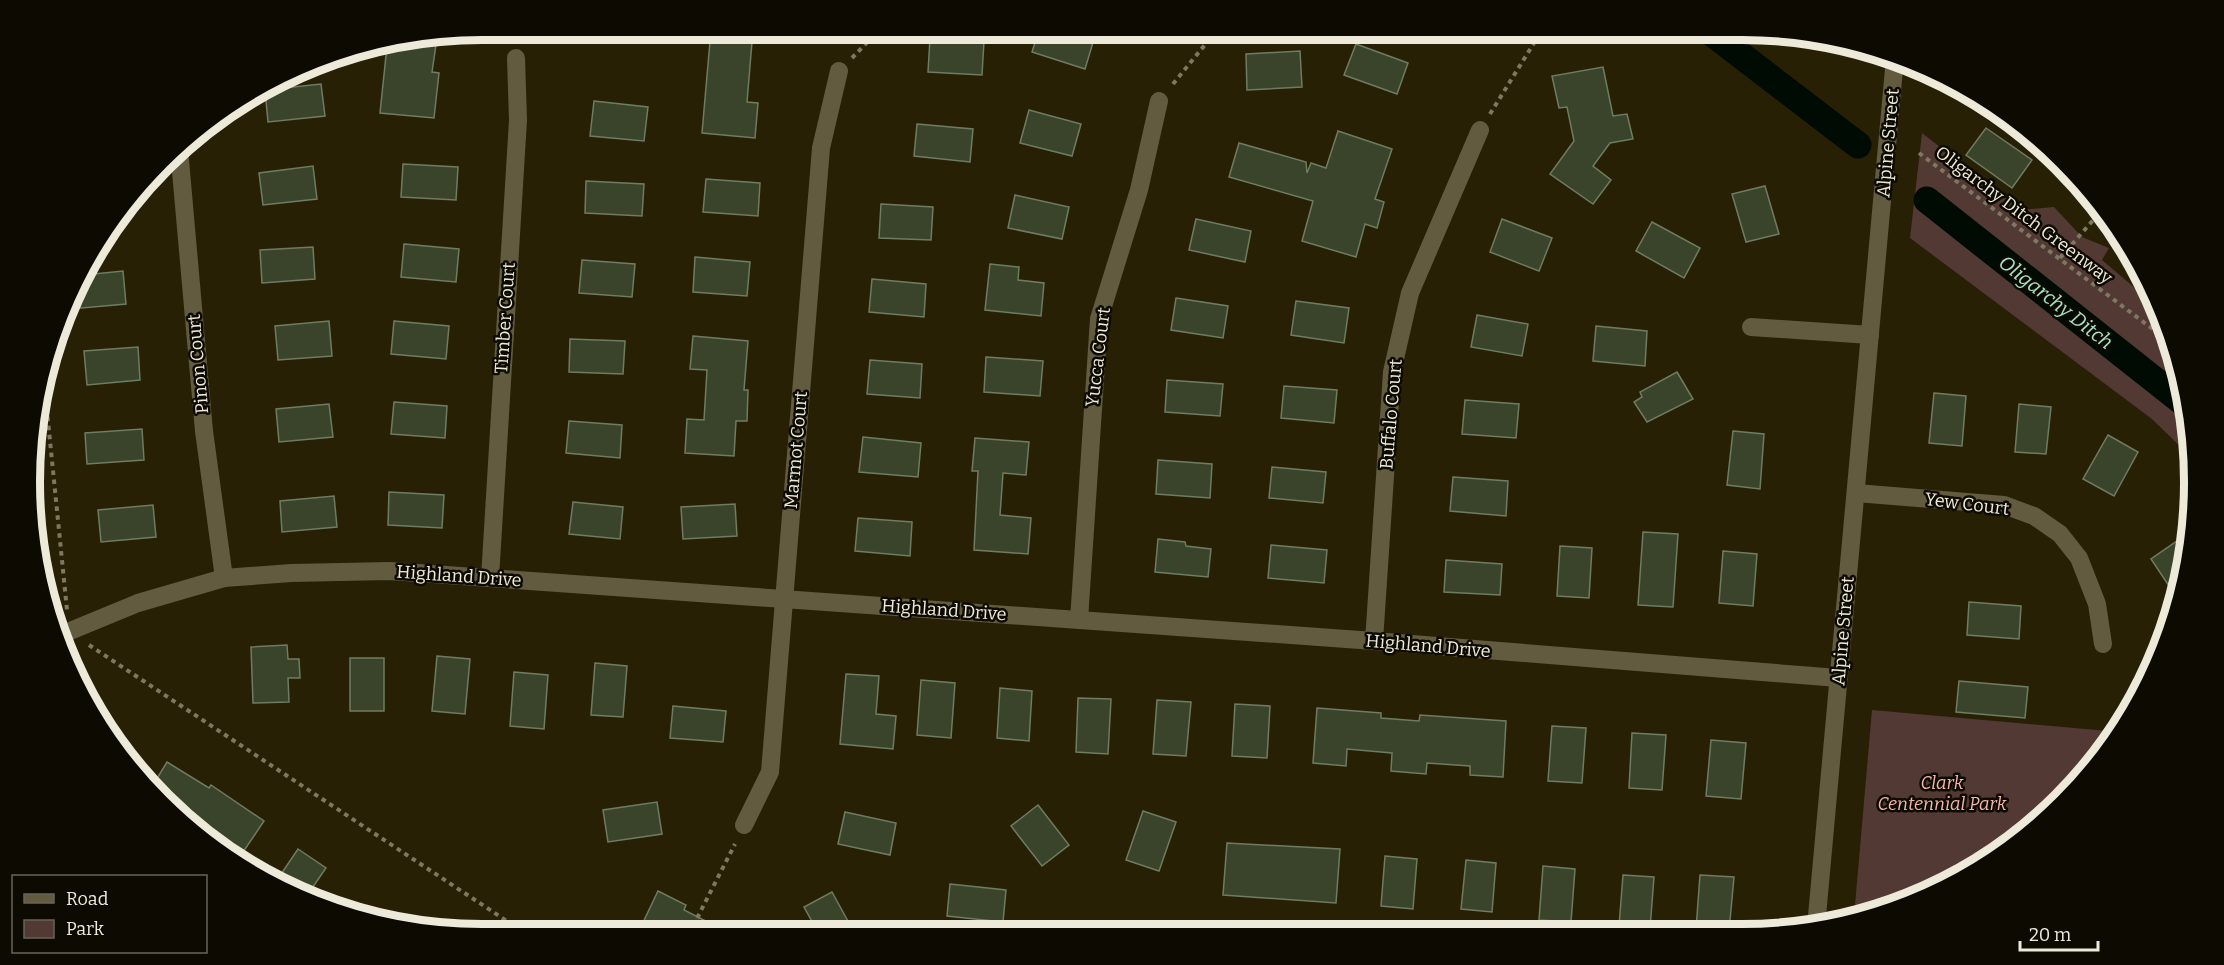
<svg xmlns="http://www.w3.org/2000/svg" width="2224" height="965" viewBox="0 0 2224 965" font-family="Bitter,serif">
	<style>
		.green { fill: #523934 }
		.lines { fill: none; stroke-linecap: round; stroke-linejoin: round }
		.canal { stroke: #000b03; stroke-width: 27 }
		.building { fill: #39442b; stroke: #6f7c61; stroke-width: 1.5 }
		.path { stroke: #7e7862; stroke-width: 4; stroke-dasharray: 4.5 4.5; stroke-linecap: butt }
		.minor { stroke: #625b3f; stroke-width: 18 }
		.labels { text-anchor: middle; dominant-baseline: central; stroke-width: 5; stroke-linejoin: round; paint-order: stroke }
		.street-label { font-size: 18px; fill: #eeeada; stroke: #0d0a02 }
		.park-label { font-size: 18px; font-style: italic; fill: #f7b6a8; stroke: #0d0a02 }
		.water-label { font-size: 20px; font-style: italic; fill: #a5e2c1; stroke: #0d0a02 }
		.rim { fill: none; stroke: #eeeada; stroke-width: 8 }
	</style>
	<rect width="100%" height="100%" fill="#272005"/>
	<g class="green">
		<polygon points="1922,133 2021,210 2054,207 2082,237 2109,248 2102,260 2156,306 2179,366 2193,459 2152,419 1910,238"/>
		<polygon points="1872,710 2119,732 2040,823 1915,900 1854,917"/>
	</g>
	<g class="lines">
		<g class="canal">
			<polyline points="1708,30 1858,145"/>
			<polyline points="1927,200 2185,404"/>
		</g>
	</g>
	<g class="building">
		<polygon points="711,30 753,30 747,102 758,103 755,138 702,133"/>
		<polygon points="1039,30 1068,30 1094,39 1085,69 1032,52"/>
		<polygon points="437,38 432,72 439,73 434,118 380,113 387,46"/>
		<polygon points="930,38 984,41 982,75 928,72"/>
		<polygon points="1356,44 1408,63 1397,94 1344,75"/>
		<polygon points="1300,51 1302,87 1247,90 1246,54"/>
		<polygon points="1603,67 1613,116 1627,114 1633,139 1610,143 1593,166 1611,180 1593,204 1550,174 1574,141 1567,107 1559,108 1552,76"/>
		<polygon points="321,84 325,116 268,122 265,90"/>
		<polygon points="594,101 648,107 644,141 590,136"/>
		<polygon points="1029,110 1081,124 1072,156 1020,143"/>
		<polygon points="917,124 973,129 970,162 914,156"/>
		<polygon points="1986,128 2032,160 2012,188 1966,155"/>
		<polygon points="1338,131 1392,149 1375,199 1384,202 1377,228 1365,224 1356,257 1302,241 1313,201 1229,177 1239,143 1306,162 1307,173 1311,163 1326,168"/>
		<polygon points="403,164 458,167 456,200 401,197"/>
		<polygon points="313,166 317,199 263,205 259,173"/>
		<polygon points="706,179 760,183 758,216 703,212"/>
		<polygon points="586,181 644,184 642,216 585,213"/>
		<polygon points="1765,186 1779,234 1746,242 1732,194"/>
		<polygon points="1015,195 1069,207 1062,239 1008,228"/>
		<polygon points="881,204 933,207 931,240 879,238"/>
		<polygon points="1196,219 1251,231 1245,262 1189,250"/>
		<polygon points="1502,219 1552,238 1539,271 1490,252"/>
		<polygon points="1652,222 1700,248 1684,278 1636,251"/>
		<polygon points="404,244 459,249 456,282 401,277"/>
		<polygon points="313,247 315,279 262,283 260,250"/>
		<polygon points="695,257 750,262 747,296 693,292"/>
		<polygon points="582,260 635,264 632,297 579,293"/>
		<polygon points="990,264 1019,267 1018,280 1044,283 1041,316 985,310"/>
		<polygon points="123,271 126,304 71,309 84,275"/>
		<polygon points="872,279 926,284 924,317 869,312"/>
		<polygon points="1176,298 1228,306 1223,338 1171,330"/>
		<polygon points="1296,301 1349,308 1344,343 1291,335"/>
		<polygon points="1477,315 1528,324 1522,356 1471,347"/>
		<polygon points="329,321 332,356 278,360 275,326"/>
		<polygon points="394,321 449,326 446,359 391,354"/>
		<polygon points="1596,326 1647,331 1645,366 1593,361"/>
		<polygon points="693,336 748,341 744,390 748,390 747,421 736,421 734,456 685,453 687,419 704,420 707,370 690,369"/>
		<polygon points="570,339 625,341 623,374 569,372"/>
		<polygon points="138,347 140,380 87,385 84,351"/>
		<polygon points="986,357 1043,361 1040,396 984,392"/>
		<polygon points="870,360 922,364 920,398 867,394"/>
		<polygon points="1677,372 1693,399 1647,422 1634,402 1642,397 1640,392"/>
		<polygon points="1167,380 1223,384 1220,416 1165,412"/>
		<polygon points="1284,386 1337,390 1334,423 1281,418"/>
		<polygon points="1934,393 1966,396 1962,446 1929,443"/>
		<polygon points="1465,400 1519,404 1516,438 1462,434"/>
		<polygon points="394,402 447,406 445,438 391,434"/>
		<polygon points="329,404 333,437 279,442 276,409"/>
		<polygon points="2019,404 2051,407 2046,454 2015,452"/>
		<polygon points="569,421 622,425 620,458 566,453"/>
		<polygon points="142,429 144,460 87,464 85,433"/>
		<polygon points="1733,431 1764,434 1760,489 1727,485"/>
		<polygon points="2108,435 2138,452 2114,496 2083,479"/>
		<polygon points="863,437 921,443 918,477 859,472"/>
		<polygon points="975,438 1029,442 1026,475 1003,473 1000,515 1031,518 1028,554 974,550 978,471 972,471"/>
		<polygon points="1158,460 1212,464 1210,498 1156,494"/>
		<polygon points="1272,467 1326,472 1323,503 1269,498"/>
		<polygon points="1453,477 1508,481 1506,516 1450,511"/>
		<polygon points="389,492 444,495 442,528 388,525"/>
		<polygon points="334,496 337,527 282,532 280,501"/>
		<polygon points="573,502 623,507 620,539 569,534"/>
		<polygon points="735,504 737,536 683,539 681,507"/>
		<polygon points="153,505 156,537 101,542 98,510"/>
		<polygon points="858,518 912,522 910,556 855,551"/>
		<polygon points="1643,532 1678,534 1673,607 1638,605"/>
		<polygon points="2190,532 2182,578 2169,586 2151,559"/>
		<polygon points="1158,539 1185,542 1186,546 1211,549 1208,577 1155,572"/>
		<polygon points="1271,545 1327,550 1324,583 1268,578"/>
		<polygon points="1560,546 1592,548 1589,598 1557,596"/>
		<polygon points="1723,551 1757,554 1753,606 1719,603"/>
		<polygon points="1446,560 1502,564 1500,595 1444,592"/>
		<polygon points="1969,602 2021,606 2019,639 1967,635"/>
		<polygon points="287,645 288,659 299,659 300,678 288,678 289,702 253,703 251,647"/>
		<polygon points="437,656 470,659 465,714 432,711"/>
		<rect x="350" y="658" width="34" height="53"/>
		<polygon points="595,663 627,666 623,717 591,715"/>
		<polygon points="514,672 548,675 544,729 510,726"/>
		<polygon points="846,674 879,676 876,714 896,716 893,749 840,744"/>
		<polygon points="921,680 955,683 951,738 917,735"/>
		<polygon points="1959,681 2028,687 2025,718 1956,712"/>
		<polygon points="1000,688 1032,691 1029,741 997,738"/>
		<polygon points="1078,698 1111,699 1108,754 1076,752"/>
		<polygon points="1157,700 1191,702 1186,756 1153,754"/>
		<polygon points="1235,704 1270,706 1267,758 1232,756"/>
		<polygon points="673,706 726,711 723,742 670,738"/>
		<polygon points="1317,708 1381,713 1381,718 1419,721 1420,715 1506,721 1503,777 1470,775 1470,766 1427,763 1426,774 1391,771 1392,753 1347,749 1346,766 1313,763"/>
		<polygon points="1552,726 1586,728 1582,783 1548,781"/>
		<polygon points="1632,733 1666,735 1662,790 1629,788"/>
		<polygon points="1711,740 1746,743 1741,799 1706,796"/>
		<polygon points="167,762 209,788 211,785 264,821 237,861 184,823 153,785"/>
		<polygon points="657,802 662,834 608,842 603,810"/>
		<polygon points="1038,805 1069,845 1042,866 1011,826"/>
		<polygon points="1143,811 1176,822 1159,871 1126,860"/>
		<polygon points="845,812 896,823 890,855 838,844"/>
		<polygon points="1227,843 1340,849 1336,903 1223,895"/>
		<polygon points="298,849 326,868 306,897 275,883"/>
		<polygon points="1385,856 1417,859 1413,909 1381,906"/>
		<polygon points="1466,860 1496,863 1492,912 1461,909"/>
		<polygon points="1543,866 1575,869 1571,922 1539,920"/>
		<polygon points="1623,875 1654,877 1650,929 1619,926"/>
		<polygon points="1700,875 1734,877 1729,931 1696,929"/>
		<polygon points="950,884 1006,890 1003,922 947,916"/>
		<polygon points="658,891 686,905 684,910 731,934 637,935"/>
		<polygon points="832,892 855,934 819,934 804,907"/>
	</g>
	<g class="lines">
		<g class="path">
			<polyline points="529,41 537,30"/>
			<polyline points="852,58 879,30"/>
			<polyline points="1173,84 1217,30"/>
			<polyline points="1490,114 1542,30"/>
			<polyline points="1919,153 2170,342"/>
			<polyline points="2060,258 2102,210"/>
			<polyline points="44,381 67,610"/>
			<polyline points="89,645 528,935"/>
			<polyline points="689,934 735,844"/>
		</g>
		<g class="minor">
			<polyline points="179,149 204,431 224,578"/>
			<polyline points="1751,327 1870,335"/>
			<polyline points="1856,493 2004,505 2034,516 2060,534 2079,558 2097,604 2103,644"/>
			<polyline points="490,578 518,120 516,58"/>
			<polyline points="1079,620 1099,319 1139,190 1159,101"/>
			<polyline points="58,636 138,603 224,578 291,573 390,571 1374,641 1838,678"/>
			<polyline points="1374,641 1392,372 1410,293 1480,130"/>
			<polyline points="744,825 770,772 821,148 839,71"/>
			<polyline points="1816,927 1895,58"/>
			<polyline points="1081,932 1095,933"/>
		</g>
	</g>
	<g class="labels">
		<g class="street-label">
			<text transform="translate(1888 143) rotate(-85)">Alpine Street</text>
			<text transform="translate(2024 215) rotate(37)">Oligarchy Ditch Greenway</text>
			<text transform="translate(505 318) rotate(-86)">Timber Court</text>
			<text transform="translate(1098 357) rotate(-83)">Yucca Court</text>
			<text transform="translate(198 364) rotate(-95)">Pinon Court</text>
			<text transform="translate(1391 414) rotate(-85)">Buffalo Court</text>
			<text transform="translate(796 450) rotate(-85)">Marmot Court</text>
			<text transform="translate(1967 504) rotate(7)">Yew Court</text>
			<text transform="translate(459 576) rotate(4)">Highland Drive</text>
			<text transform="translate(944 610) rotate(4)">Highland Drive</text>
			<text transform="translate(1843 631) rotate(-85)">Alpine Street</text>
			<text transform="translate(1428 646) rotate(5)">Highland Drive</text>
		</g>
		<g class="park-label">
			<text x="1942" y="783">Clark<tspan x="1942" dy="21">Centennial Park</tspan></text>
		</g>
		<g class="water-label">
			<text transform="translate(2056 302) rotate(38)">Oligarchy Ditch</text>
		</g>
	</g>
	<path d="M0 0H2224V965H0ZM482 40H1742A442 442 0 0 1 2184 482V482A442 442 0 0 1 1742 924H482A442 442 0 0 1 40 482V482A442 442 0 0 1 482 40Z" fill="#0d0a02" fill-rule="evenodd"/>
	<path class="rim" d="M482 40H1742A442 442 0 0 1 2184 482V482A442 442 0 0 1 1742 924H482A442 442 0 0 1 40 482V482A442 442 0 0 1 482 40Z"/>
	<rect x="12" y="875" width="195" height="78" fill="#0d0a02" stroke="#676458" stroke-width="1.5"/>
	<rect x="24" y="894" width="30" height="9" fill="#625b3f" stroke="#676458" stroke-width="1.5"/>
	<text x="66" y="905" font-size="18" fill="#eeeada">Road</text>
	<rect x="24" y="920" width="30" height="18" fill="#523934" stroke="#676458" stroke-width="1.5"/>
	<text x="66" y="935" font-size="18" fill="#eeeada">Park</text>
	<path d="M2020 941v9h78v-9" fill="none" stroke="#eeeada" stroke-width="3"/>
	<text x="2029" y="941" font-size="18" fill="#eeeada" stroke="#0d0a02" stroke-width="4.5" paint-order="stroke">20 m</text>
</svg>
